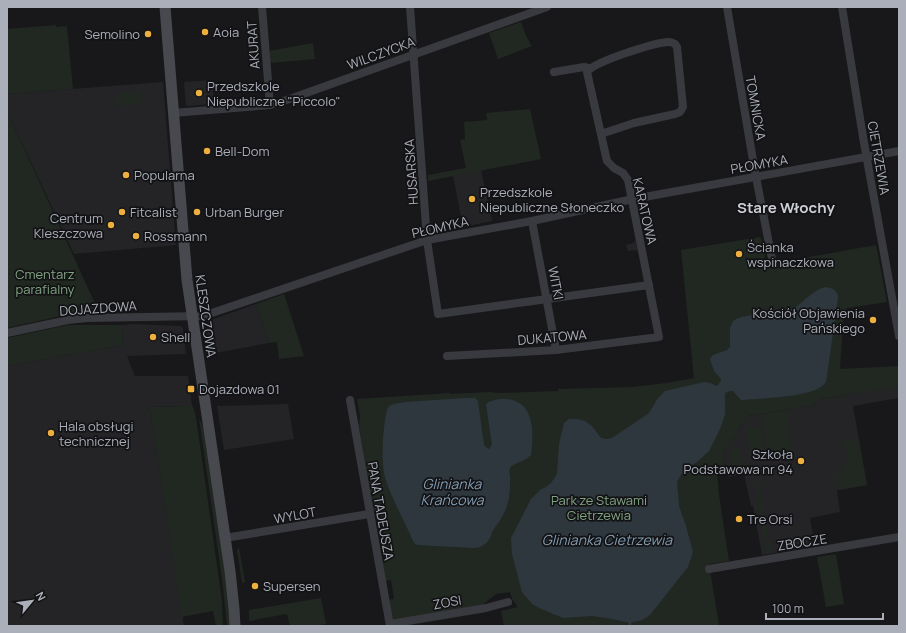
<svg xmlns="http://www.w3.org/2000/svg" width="906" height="633" viewBox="0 0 906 633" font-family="Manrope,sans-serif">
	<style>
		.built { fill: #242427 }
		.green { fill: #202821 }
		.water { fill: #2e373e }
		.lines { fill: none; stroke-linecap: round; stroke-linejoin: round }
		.stream { stroke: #2e373e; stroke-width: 2.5 }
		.minor { stroke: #393a3f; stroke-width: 8 }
		.secondary { stroke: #47494f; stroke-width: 11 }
		.poi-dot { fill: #edaf3d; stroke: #131315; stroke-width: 1.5 }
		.labels { text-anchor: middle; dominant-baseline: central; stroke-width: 3.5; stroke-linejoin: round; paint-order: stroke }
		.poi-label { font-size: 13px; fill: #abafb9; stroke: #131315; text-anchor: start }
		.street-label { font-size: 13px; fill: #abafb9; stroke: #131315 }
		.park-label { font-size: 13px; fill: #82a484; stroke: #131315 }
		.water-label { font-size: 14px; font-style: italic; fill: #839db3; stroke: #131315 }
		.quarter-label { font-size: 15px; font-weight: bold; fill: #ccced5; stroke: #131315 }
	</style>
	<rect width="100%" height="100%" fill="#18181a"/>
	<g class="built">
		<polygon points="212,80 214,104 186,106 184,82"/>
		<polygon points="163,82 176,245 74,254 7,111 7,94"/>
		<polygon points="481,170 492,221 463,227 453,176"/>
		<polygon points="635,240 638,250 628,251 626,245 634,243"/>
		<polygon points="256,304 269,343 210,354 207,337 208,321"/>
		<polygon points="132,324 181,326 183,328 186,354 127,356 135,376 188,376 192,406 148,407 151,414 184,626 7,626 7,366 123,345 122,325"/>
		<polygon points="899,382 899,398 853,406 867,485 837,490 840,512 810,518 815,546 762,555 753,506 751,506 744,474 729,477 726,475 723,453 748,416 815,405 814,403 820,399 839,396"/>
		<polygon points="288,404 294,439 224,450 217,406"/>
	</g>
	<g class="green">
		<polygon points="521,22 526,36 532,46 498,59 489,33"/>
		<polygon points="56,25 56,27 67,26 73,89 7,94 7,29"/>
		<polygon points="313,43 315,59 270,63 269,51"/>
		<polygon points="140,91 142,104 118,107 117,98 124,92"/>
		<polygon points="530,109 541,159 428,181 428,175 466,168 460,140 465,139 464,122 487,120 486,113"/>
		<polygon points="7,111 97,308 7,328"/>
		<polygon points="760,237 762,241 763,241 765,257 763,260 765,265 876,245 887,302 847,308 843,322 840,369 898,366 899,386 820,399 814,403 815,405 748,416 723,453 725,469 717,470 719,495 729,561 709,564 719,625 504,626 501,611 518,607 512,599 510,592 496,594 482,605 394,620 392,618 388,600 394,599 391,580 385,581 382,560 388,558 380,515 374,516 359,426 360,416 357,399 450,393 450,394 490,392 498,393 558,391 558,389 633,387 666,383 694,378 681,250"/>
		<polygon points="284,294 304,356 279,359 277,342 269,343 256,304"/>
		<polygon points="68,325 122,325 123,345 7,366 7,338"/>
		<polygon points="192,406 193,407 196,417 222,601 223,626 216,626 213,611 182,617 151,414 148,407"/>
		<polygon points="786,411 793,454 769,458 761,415"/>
		<polygon points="199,418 204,429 227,584 230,626 227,626 222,579"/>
		<polygon points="760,426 765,456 751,458 746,428"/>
		<path d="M856,439v2h3l8,44 -28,5 -2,-15c14,-11 14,-22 1,-33z"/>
		<polygon points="740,449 744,470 733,472 730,451"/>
		<polygon points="758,479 768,537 764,538 755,480"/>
		<polygon points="770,541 771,551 765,552 764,542"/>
		<polygon points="239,547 245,582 242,583 237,550"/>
		<polygon points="836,554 844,604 826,607 817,557"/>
		<polygon points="321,598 326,624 313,626 290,626 287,614 249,621 249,610"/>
	</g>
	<g class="water">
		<path d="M826,287c7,1 12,4 12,11l-12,84c-9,16 -66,16 -85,18l-8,-9h-3l-5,2v21l-5,15 -11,22 -12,11 -9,5 -7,8 -4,7 2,24 7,20 7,26 -5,15 -38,48 -8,5 -12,3 -18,-4 -20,-3 -29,2 -24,-10 -7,-4 -10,-12 -10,-38 -1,-16 20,-39 9,-9 6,-3 5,-4 6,-9 2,-30 5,-21 5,-4h8l8,2 7,5 9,12 5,1 6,-1 37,-25 9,-15 7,-7 39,-9 6,1 7,3 4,-5v-2l-7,-8 -4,-12 3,-4 14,-5 3,-3v-19l3,-7c13,-9 42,-5 57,-11 14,-6 21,-20 36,-23z"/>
		<path d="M465,398h10l3,3 6,44 3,3 2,1 3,-4 -6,-41c5,-4 12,-5 18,-5 31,0 30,34 27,56 -6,7 -18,8 -21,13 -2,4 1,8 0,12 0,7 0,16 -2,22 -2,11 -10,21 -16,30 -2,10 -9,16 -19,16l-55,-3 -3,-1 -3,-5c-8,-20 -20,-39 -26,-59 -6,-16 -3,-54 1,-70l2,-4 5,-2 11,-2z"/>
	</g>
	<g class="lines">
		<polyline class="stream" points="630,623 630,626"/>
		<g class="minor">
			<polyline points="262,7 270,105"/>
			<polyline points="410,7 427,240 438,314 649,285"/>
			<polyline points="727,7 755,172 772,259"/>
			<polyline points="842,7 864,143 899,336"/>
			<polyline points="554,72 584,67 589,68"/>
			<polyline points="173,113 270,105 281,102 547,7"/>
			<polyline points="532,221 556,350"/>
			<polyline points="7,333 68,320 87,318 203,316 427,240 532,221 633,199 899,151"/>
			<path d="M447,356l109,-6 103,-13 -31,-157 -5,-7 -9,-5 -7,-7 -20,-89c5,-10 70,-30 82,-30 3,0 4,1 6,2l2,3 6,60 -3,5 -5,2 -41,9 -33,11"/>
			<polyline points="350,400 390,626"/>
			<polyline points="225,538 369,514"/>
			<polyline points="709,569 899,537"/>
			<polyline points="390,624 486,608 508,602"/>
		</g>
		<polyline class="secondary" points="165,7 187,280 230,571 234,609 235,626"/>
	</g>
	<g class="poi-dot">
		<circle cx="205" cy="32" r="4"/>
		<circle cx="148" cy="34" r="4"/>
		<circle cx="199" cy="93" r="4"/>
		<circle cx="207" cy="151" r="4"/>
		<circle cx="126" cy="175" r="4"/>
		<circle cx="472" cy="199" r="4"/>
		<circle cx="122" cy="212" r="4"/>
		<circle cx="197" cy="212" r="4"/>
		<circle cx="111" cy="225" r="4"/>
		<circle cx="136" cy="236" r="4"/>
		<circle cx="739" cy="254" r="4"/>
		<circle cx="873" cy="320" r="4"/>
		<circle cx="153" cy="337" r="4"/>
		<rect x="187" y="385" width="8" height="8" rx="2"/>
		<circle cx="51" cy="433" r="4"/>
		<circle cx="801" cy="461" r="4"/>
		<circle cx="739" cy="519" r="4"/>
		<circle cx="255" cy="586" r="4"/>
	</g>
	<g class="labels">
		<g class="poi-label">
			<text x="213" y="32">Aoia</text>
			<text x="140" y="34" text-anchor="end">Semolino</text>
			<text x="207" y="86">Przedszkole<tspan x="207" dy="15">Niepubliczne "Piccolo"</tspan></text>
			<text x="215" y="151">Bell-Dom</text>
			<text x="134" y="175">Popularna</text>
			<text x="480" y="192">Przedszkole<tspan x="480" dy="15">Niepubliczne Słoneczko</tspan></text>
			<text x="130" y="212">Fitcalist</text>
			<text x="205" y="212">Urban Burger</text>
			<text x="103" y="218" text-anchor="end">Centrum<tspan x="103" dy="15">Kleszczowa</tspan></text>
			<text x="144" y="236">Rossmann</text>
			<text x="747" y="247">Ścianka<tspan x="747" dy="15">wspinaczkowa</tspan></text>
			<text x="865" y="313" text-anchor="end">Kościół Objawienia<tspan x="865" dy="15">Pańskiego</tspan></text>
			<text x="161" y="337">Shell</text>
			<text x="199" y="389">Dojazdowa 01</text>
			<text x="59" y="426">Hala obsługi<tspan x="59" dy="15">technicznej</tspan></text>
			<text x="793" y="454" text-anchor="end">Szkoła<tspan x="793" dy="15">Podstawowa nr 94</tspan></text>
			<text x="747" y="519">Tre Orsi</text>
			<text x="263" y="586">Supersen</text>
		</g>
		<g class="street-label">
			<text transform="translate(253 45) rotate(-94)">AKURAT</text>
			<text transform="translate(381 53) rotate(-20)">WILCZYCKA</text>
			<text transform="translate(756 108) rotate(80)">TOMNICKA</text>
			<text transform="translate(879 158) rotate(80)">CIETRZEWIA</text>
			<text transform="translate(759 164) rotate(-10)">PŁOMYKA</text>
			<text transform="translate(411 172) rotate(-94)">HUSARSKA</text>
			<text transform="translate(645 211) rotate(77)">KARATOWA</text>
			<text transform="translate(440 227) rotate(-13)">PŁOMYKA</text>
			<text transform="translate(556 283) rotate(79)">WITKI</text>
			<text transform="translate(98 308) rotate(-4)">DOJAZDOWA</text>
			<text transform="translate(206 316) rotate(82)">KLESZCZOWA</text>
			<text transform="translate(552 337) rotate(-5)">DUKATOWA</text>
			<text transform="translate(381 511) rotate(80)">PANA TADEUSZA</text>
			<text transform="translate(295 515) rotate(-10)">WYLOT</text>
			<text transform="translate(802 542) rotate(-9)">ZBOCZE</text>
			<text transform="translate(447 602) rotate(-10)">ZOSI</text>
		</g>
		<g class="park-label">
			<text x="45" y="274">Cmentarz<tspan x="45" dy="15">parafialny</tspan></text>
			<text x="599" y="500">Park ze Stawami<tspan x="599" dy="15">Cietrzewia</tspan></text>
		</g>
		<g class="water-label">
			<text x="452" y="483">Glinianka<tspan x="452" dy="16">Krańcowa</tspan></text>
			<text x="607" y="539">Glinianka Cietrzewia</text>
		</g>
		<g class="quarter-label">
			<text x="786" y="207">Stare Włochy</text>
		</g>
	</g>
	<rect width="906" height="633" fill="none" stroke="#abafb9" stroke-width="16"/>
	<g transform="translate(32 601) rotate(61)" stroke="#131315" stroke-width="3" paint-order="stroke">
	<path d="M0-3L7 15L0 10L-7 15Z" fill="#abafb9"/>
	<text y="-6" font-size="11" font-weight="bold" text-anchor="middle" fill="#abafb9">N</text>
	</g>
	<path d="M766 613v6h117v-6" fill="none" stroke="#abafb9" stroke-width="2"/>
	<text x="772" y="613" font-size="12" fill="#abafb9" stroke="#131315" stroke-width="3" paint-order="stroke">100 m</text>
</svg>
